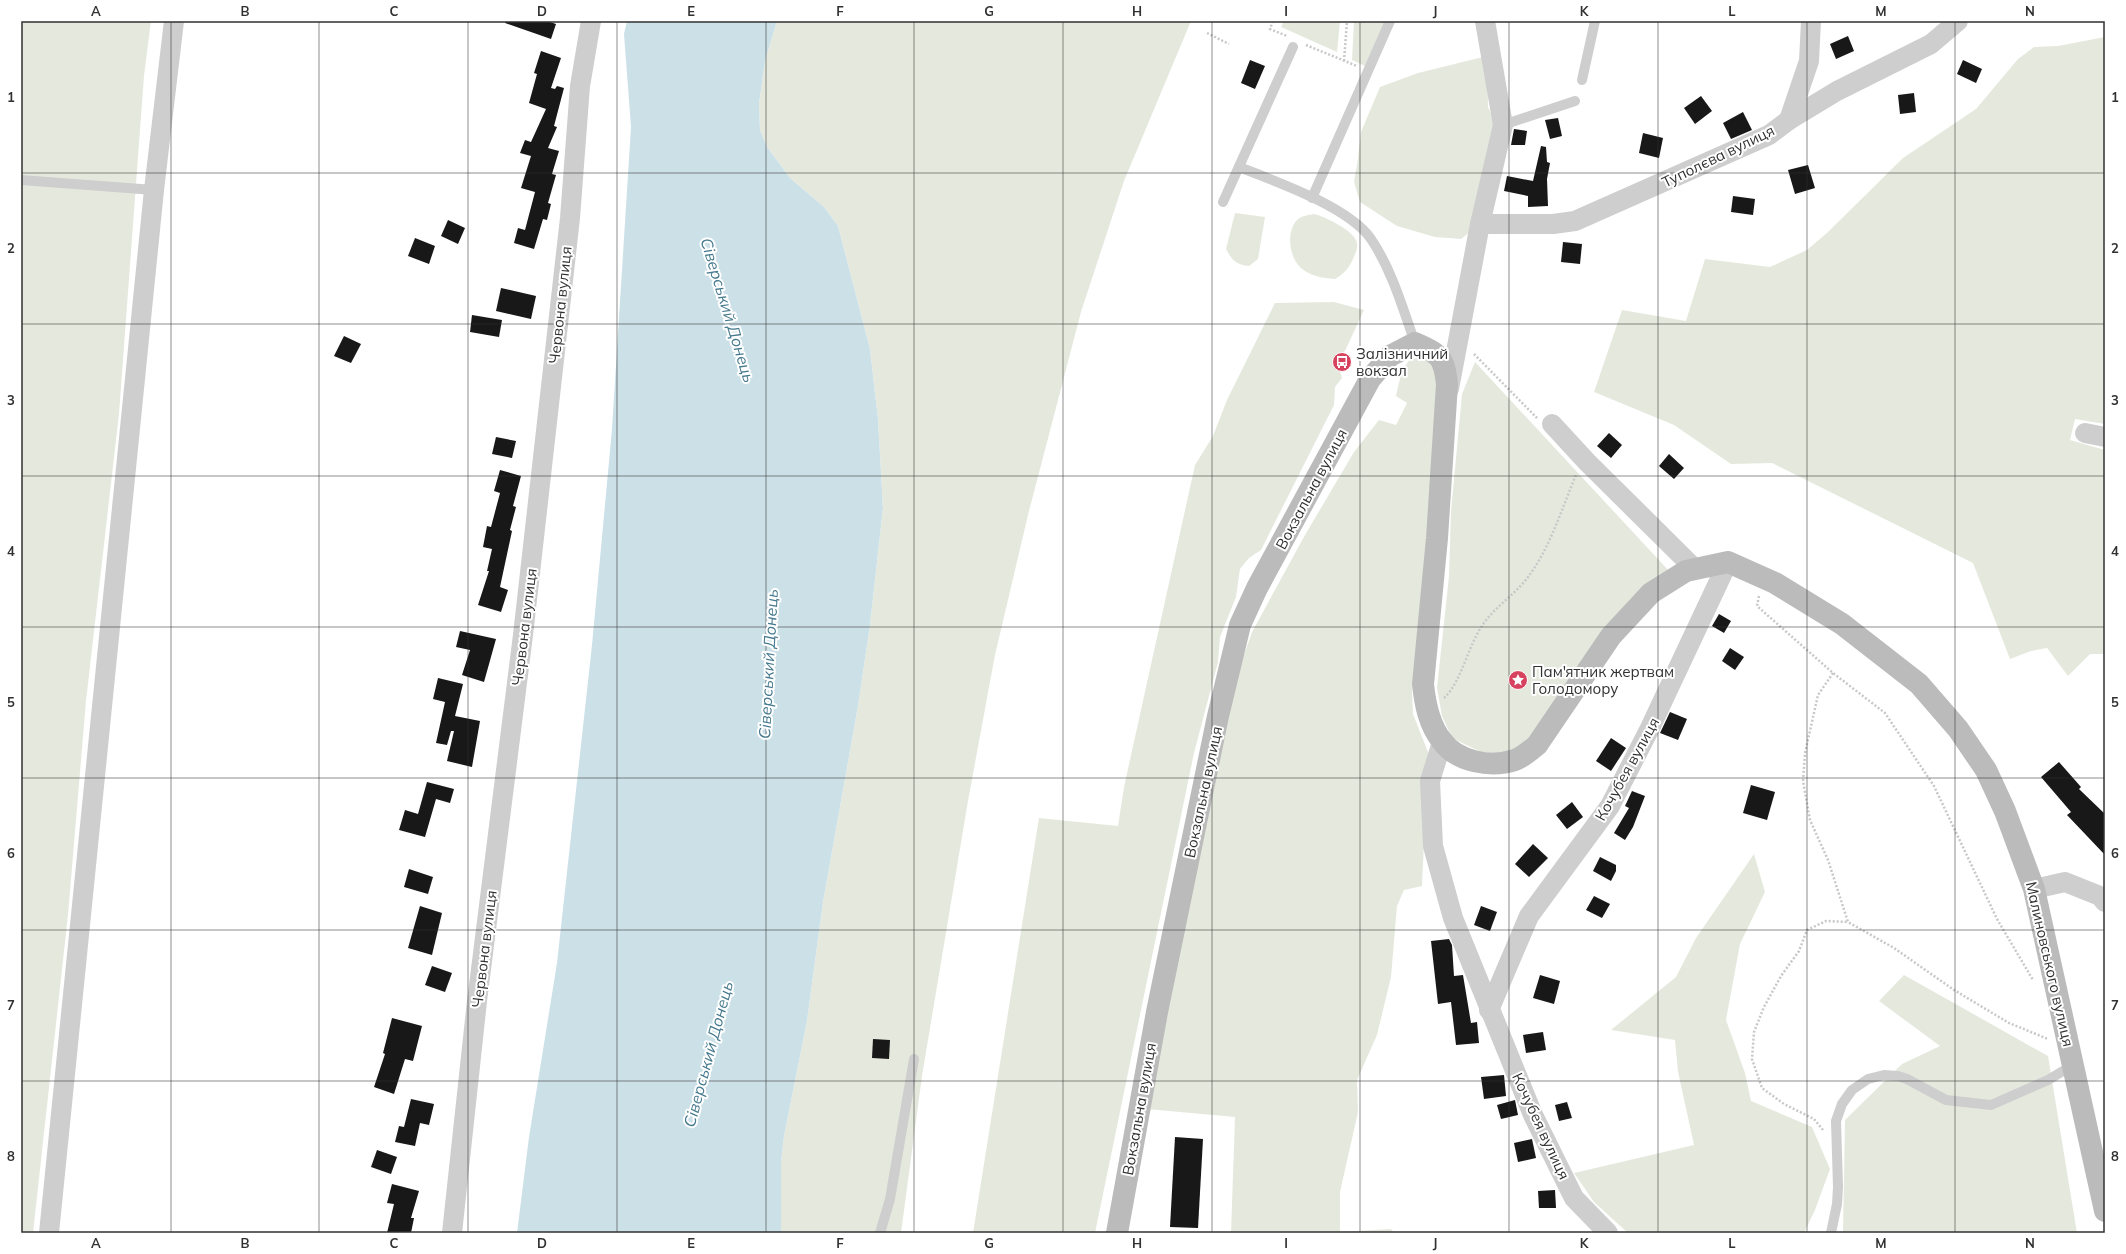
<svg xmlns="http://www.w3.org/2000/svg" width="2126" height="1254" viewBox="0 0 2126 1254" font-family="Mulish,sans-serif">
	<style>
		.green { fill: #e5e9dd }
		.water { fill: #cce0e8 }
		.building { fill: #181818 }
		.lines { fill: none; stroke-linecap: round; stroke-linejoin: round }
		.path { stroke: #c8c8c8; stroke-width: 2.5; stroke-dasharray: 2 2; stroke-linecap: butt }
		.lane { stroke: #cecece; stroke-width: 10 }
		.street { stroke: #cecece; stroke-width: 20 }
		.secondary { stroke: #bbb; stroke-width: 22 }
		.grid { fill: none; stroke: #313131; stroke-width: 1; stroke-opacity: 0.55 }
		.labels { text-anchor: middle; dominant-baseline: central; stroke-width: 4; stroke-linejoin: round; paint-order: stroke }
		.street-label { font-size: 15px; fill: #313131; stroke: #fff }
		.poi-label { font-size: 15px; fill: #313131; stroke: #fff; text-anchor: start }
		.water-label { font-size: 16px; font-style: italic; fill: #45798d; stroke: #fff }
		.neatline { fill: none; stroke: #313131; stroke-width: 1.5 }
		.grid-label { font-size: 13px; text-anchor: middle; font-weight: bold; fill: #313131 }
	</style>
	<rect width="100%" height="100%" fill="#fff"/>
	<g class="green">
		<polygon points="21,21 151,21 144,76 119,414 86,701 68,915 33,1233 21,1233"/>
		<polygon points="777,21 1191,21 1124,181 1081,312 1028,515 995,655 968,801 922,1076 901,1233 781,1233 781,1163 784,1136 807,1021 823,902 858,706 870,625 883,508 878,419 870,349 838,226 824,207 790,178 767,147 760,130 759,104 765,61"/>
		<polygon points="1284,21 1340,21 1337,52 1281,27"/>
		<polygon points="1354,21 1387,21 1367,67 1352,60"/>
		<polygon points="2105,37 2105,424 2075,419 2070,440 2105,450 2105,654 2090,654 2068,676 2047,648 2031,651 2010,659 1973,563 1772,463 1731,464 1674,425 1594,392 1622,310 1686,321 1705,259 1770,267 1807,250 1828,232 1903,158 1976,109 2018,59 2034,47 2058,46"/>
		<polygon points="1487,56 1488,107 1497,127 1470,232 1461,239 1435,237 1397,226 1360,202 1354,182 1358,159 1361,132 1380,87 1418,73"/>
		<path d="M1235,213l30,4 -7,42 -9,7c-13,-1 -17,-6 -23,-17z"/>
		<path d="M1314,214c12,3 41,17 43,29 1,6 -2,11 -4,16 -4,9 -9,15 -18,20 -13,-1 -26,-3 -35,-12 -11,-11 -14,-35 -3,-47 4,-4 11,-5 17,-6z"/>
		<polygon points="1334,302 1364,310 1345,351 1336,356 1342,378 1335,387 1334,405 1261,550 1249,558 1240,569 1236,597 1220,637 1218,662 1194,753 1095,1233 973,1233 1039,818 1118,826 1124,787 1195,465 1213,436 1227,400 1275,303"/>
		<path d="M1420,358l9,4 8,11 -4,96 -21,222 1,23 15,38 -6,134 -18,4 -7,16 -6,71 -14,58 -20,45 1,32 -18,80v40l51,-3 3,4h-163l4,-116 -88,-8 89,-431 16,-46 53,-97 49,-83 25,-32 17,5 11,-22 -11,-7c3,-14 5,-26 14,-37z"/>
		<polygon points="1475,362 1670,572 1530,739 1509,753 1481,752 1452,738 1442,716 1437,688 1449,576 1451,511 1462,394"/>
		<polygon points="1754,854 1765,892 1740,944 1726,1020 1745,1073 1751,1101 1812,1127 1830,1169 1815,1210 1804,1233 1628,1233 1594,1202 1574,1173 1694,1145 1678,1072 1675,1040 1611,1030 1676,977 1696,938"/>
		<polygon points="1904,975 2048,1056 2077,1233 1843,1233 1845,1120 1902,1064 1940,1046 1879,1001"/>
	</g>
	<polygon class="water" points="627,21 777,21 765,61 759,104 760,130 767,147 790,178 824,207 838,226 870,349 878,419 883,508 870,625 858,706 823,902 807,1021 784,1136 781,1163 781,1233 517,1233 529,1137 557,963 592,645 612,429 631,127 624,34"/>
	<g class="building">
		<polygon points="505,21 547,21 556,24 551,39 505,23"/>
		<polygon points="1848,36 1854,51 1836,59 1830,44"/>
		<polygon points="541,51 561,58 551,88 555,89 557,86 564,88 554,126 557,127 548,148 559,151 552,174 556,175 548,203 551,204 547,220 543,219 534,249 514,243 518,228 525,230 535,192 521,188 531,156 520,153 525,140 531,142 546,109 529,103 537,74 534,73"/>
		<polygon points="1250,60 1265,66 1255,89 1241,83"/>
		<polygon points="1963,60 1982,69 1976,83 1957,74"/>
		<polygon points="1914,93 1916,112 1900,114 1898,95"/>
		<polygon points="1701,96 1712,111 1695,124 1684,108"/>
		<polygon points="1743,112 1752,130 1731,139 1723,123"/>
		<polygon points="1558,118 1562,136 1550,139 1545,120"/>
		<polygon points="1514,129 1527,131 1525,145 1511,145"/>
		<polygon points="1643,133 1663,138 1659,158 1639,153"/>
		<polygon points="1541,146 1546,147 1547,162 1550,163 1547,179 1548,206 1528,207 1528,196 1504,191 1507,176 1533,181"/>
		<polygon points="1808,165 1815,188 1795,194 1788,170"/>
		<polygon points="1733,196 1755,199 1753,215 1731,212"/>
		<polygon points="448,220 465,228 458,244 441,236"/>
		<polygon points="415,238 435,246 429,264 408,256"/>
		<polygon points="1563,242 1582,244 1580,264 1561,262"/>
		<polygon points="501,288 536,296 531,319 496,311"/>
		<polygon points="472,315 502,320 499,337 470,332"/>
		<polygon points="344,336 361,344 351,363 334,356"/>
		<polygon points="1609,433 1622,445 1611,458 1597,446"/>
		<polygon points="496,437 516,441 512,458 492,454"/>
		<polygon points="1669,454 1684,468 1674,479 1659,466"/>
		<polygon points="500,470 521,476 513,506 516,507 510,530 512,531 500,587 508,590 501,612 478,605 489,571 487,571 492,549 483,547 487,526 491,527 500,493 494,491"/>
		<polygon points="1719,614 1731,621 1724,633 1712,626"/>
		<polygon points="460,631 496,639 484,682 462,675 470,650 456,647"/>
		<polygon points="1730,648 1744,657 1735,670 1722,661"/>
		<polygon points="438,678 463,684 455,716 480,721 472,767 447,761 454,731 451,731 447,745 436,743 445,702 433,699"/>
		<polygon points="1670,712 1687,719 1678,740 1660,733"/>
		<polygon points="1611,738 1626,748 1611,771 1596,761"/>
		<polygon points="2059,762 2081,787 2079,789 2105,814 2105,855 2067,815 2071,812 2041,777"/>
		<polygon points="427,782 454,789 450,803 436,799 425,837 399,830 405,810 418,814"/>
		<polygon points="1751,785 1775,792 1767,820 1743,813"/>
		<polygon points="1632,791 1645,796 1633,827 1625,840 1614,833 1629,808 1625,806"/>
		<polygon points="1572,802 1583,817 1567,829 1556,815"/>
		<polygon points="1533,844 1548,858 1529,877 1515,864"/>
		<polygon points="1600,857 1616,865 1616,871 1611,881 1593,871"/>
		<polygon points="409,869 433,877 428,894 404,887"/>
		<polygon points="1594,896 1610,904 1602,918 1586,910"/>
		<polygon points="420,906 442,913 432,955 408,948"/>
		<polygon points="1481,906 1497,912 1490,931 1474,925"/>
		<polygon points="1449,939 1452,945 1454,976 1463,975 1471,1023 1477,1022 1479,1043 1456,1045 1451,1002 1438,1004 1431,941"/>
		<polygon points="432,966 452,973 445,992 425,985"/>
		<polygon points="1540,975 1560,981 1554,1004 1533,998"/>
		<polygon points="392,1018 422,1026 413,1061 405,1059 394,1094 374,1087 385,1054 383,1053"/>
		<polygon points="1543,1032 1546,1050 1526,1053 1523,1035"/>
		<polygon points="873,1039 890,1040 889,1059 872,1058"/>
		<polygon points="1504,1075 1506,1096 1484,1099 1481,1077"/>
		<polygon points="411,1099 434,1104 429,1125 420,1123 415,1146 395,1142 399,1126 404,1127"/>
		<polygon points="1515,1100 1518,1115 1501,1119 1497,1105"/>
		<polygon points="1567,1102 1572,1118 1559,1121 1555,1105"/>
		<polygon points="1175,1137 1203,1139 1198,1228 1170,1227"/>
		<polygon points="1532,1139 1536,1158 1518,1162 1514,1143"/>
		<polygon points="377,1150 397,1157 391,1174 371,1167"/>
		<polygon points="392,1184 419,1191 411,1218 414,1218 411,1233 387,1233 394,1204 387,1203"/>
		<polygon points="1555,1190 1556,1208 1539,1208 1538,1191"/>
	</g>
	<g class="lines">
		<g class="path">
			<polyline points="1273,21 1270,29 1287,36"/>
			<polyline points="1207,33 1229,44"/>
			<polyline points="1306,45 1357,66"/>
			<polyline points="1344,61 1347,21"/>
			<polyline points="1474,354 1537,418"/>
			<polyline points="1759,596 1757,606 1833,673 1885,713 1934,786 1997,919 2033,980"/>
			<polyline points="1833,673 1818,695 1805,753 1803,781 1810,820 1828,860 1848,922 1894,948 1954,990 2009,1023 2048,1039"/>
			<path d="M1444,698c17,-15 24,-52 38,-72 12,-19 33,-31 46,-49 22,-29 34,-69 48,-102"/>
			<polyline points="1823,1130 1814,1119 1784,1104 1762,1088 1752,1059 1754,1032 1764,1007 1781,976 1799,951 1807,930 1826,921 1848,922"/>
		</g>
		<g class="lane">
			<polyline points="1582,80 1595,21"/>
			<polyline points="1503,125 1575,101"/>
			<path d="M1239,167c36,14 110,40 132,72 21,31 32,70 44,104"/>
			<polyline points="21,180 154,190"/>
			<polyline points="1312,198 1390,21"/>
			<polyline points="1223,202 1293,47"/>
			<polyline points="880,1233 890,1199 914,1059"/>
			<polyline points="1831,1233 1837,1204 1838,1187 1836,1121 1842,1104 1852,1090 1868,1079 1884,1075 1898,1076 1907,1079 1946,1100 1991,1105 2048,1080 2073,1065"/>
		</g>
		<g class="street">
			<polyline points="1789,120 1809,61 1811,21"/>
			<polyline points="1480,224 1553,224 1575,221 1769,135 1789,120 1837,91 1931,44 1958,21"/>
			<polyline points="1449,389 1480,224 1503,125 1485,21"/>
			<polyline points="1552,424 1587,462 1695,569"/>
			<polyline points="2085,433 2105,437"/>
			<polyline points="1442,742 1430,781 1433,846 1453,918 1533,1115 1574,1198 1608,1233"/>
			<polyline points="2034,889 2065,882 2100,896 2105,902"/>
			<polyline points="1489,1010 1529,916 1610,806 1650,728 1728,562"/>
			<polyline points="49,1233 154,190 174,21"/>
			<polyline points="452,1233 477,1001 523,635 570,218 580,86 591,21"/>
		</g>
		<path class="secondary" d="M1117,1233l40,-221 61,-296 22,-91 17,-37 113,-209 20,-23 25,-13c25,11 29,14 32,41l-10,154 -14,146c2,20 6,41 19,57 15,21 49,27 73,19 8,-3 15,-9 22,-15l74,-109 40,-43 35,-22 42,-9 47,21 67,41 77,60 39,45 28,41 19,41 29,78 71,322"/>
	</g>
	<path class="grid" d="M171,21v1212M319,21v1212M468,21v1212M617,21v1212M766,21v1212M914,21v1212M1063,21v1212M1212,21v1212M1360,21v1212M1509,21v1212M1658,21v1212M1807,21v1212M1955,21v1212M21,173h2084M21,324h2084M21,476h2084M21,627h2084M21,778h2084M21,930h2084M21,1081h2084"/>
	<defs>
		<g id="bus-disc" transform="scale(1)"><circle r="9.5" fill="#d7435e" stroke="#fff"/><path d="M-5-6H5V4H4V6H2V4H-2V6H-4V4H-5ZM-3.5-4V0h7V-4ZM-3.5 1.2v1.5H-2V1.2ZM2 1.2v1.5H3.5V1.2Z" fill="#fff"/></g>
		<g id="sight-disc" transform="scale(1)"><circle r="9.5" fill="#d7435e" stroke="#fff"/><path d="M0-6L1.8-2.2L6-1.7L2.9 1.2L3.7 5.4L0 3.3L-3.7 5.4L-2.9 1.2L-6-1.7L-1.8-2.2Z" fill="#fff"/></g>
	</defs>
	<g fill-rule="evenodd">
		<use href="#bus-disc" x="1342" y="362"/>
		<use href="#sight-disc" x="1518" y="680"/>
	</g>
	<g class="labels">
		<g class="street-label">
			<text transform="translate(1718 156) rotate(-26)">Туполєва вулиця</text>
			<text transform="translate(560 305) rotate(-84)">Червона вулиця</text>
			<text transform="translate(1311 489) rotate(-62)">Вокзальна вулиця</text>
			<text transform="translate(524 627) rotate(-83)">Червона вулиця</text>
			<text transform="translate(1627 769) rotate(-61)">Кочубея вулиця</text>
			<text transform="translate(1203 792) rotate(-78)">Вокзальна вулиця</text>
			<text transform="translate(484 949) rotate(-83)">Червона вулиця</text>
			<text transform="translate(2050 964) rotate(77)">Малиновського вулиця</text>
			<text transform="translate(1139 1109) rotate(-80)">Вокзальна вулиця</text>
			<text transform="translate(1541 1126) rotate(65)">Кочубея вулиця</text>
		</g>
		<g class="poi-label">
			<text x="1356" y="353">Залізничний<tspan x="1356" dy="17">вокзал</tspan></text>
			<text x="1532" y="671">Пам'ятник жертвам<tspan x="1532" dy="17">Голодомору</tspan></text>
		</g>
		<g class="water-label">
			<text transform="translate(728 310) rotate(73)">Сіверський Донець</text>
			<text transform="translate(768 664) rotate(-87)">Сіверський Донець</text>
			<text transform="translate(708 1054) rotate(-75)">Сіверський Донець</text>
		</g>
	</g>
	<rect width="2126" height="1254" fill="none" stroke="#ffffff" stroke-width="44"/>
	<rect x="22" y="22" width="2082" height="1210" class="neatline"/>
	<g class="grid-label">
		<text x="96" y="16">A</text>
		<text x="245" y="16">B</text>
		<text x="394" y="16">C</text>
		<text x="542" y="16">D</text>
		<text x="691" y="16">E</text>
		<text x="840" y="16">F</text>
		<text x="989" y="16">G</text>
		<text x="1137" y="16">H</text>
		<text x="1286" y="16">I</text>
		<text x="1435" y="16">J</text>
		<text x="1584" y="16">K</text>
		<text x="1732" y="16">L</text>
		<text x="1881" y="16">M</text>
		<text x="2030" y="16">N</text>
		<text x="11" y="102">1</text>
		<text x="2115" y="102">1</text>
		<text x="11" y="253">2</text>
		<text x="2115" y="253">2</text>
		<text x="11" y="405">3</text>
		<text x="2115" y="405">3</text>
		<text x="11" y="556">4</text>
		<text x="2115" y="556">4</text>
		<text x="11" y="707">5</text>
		<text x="2115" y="707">5</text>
		<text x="11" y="858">6</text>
		<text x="2115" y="858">6</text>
		<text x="11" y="1010">7</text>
		<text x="2115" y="1010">7</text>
		<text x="11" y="1161">8</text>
		<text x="2115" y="1161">8</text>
		<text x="96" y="1248">A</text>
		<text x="245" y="1248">B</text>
		<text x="394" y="1248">C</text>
		<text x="542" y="1248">D</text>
		<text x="691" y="1248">E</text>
		<text x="840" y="1248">F</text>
		<text x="989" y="1248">G</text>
		<text x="1137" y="1248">H</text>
		<text x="1286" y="1248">I</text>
		<text x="1435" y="1248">J</text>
		<text x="1584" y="1248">K</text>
		<text x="1732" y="1248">L</text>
		<text x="1881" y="1248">M</text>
		<text x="2030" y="1248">N</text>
	</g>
</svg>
